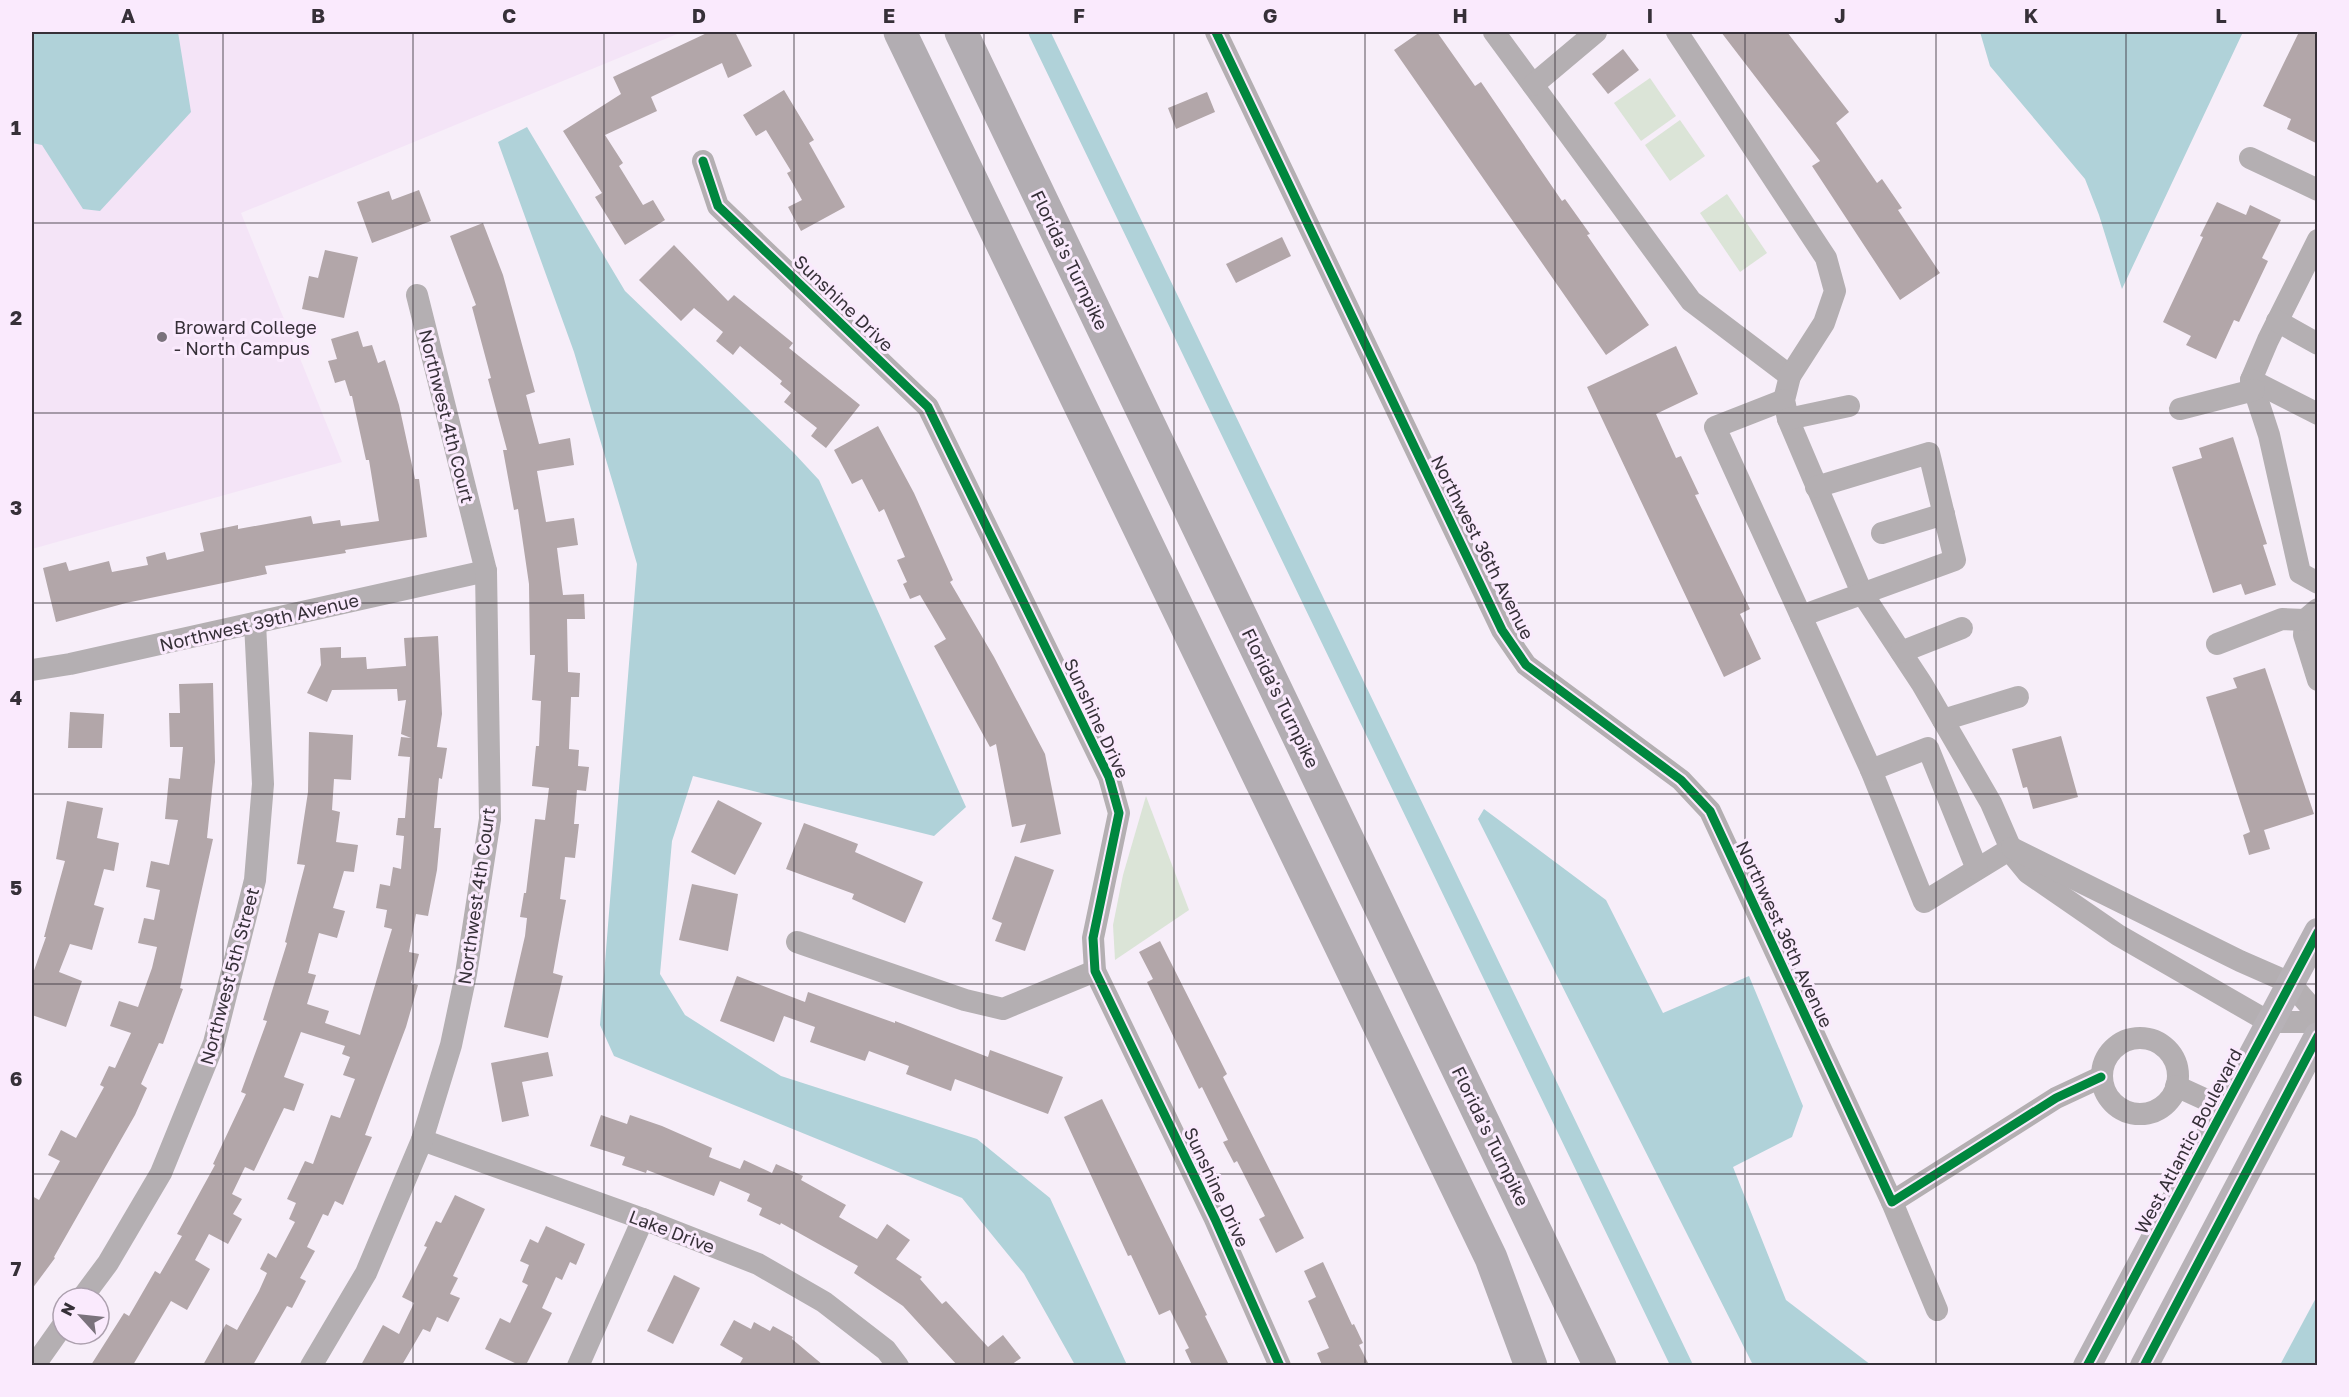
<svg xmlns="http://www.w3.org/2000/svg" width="2349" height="1397" viewBox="0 0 2349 1397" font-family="'Golos Text',sans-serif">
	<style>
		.built { fill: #f4e4f7 }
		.green { fill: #dbe4d7 }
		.water { fill: #b0d2d9 }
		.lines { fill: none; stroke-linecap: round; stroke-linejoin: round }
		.canal { stroke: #b0d2d9; stroke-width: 21 }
		.building { fill: #b2a6a9 }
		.minor { stroke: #b4afb2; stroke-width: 22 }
		.major { stroke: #b7b2b7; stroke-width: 28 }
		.highway { stroke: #b2adb2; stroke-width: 33 }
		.cycleway-casing { stroke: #faeafd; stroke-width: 13 }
		.cycleway { stroke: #00873e; stroke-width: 9 }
		.grid { fill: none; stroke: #363038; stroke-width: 1.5; stroke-opacity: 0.55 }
		.poi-dot { fill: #7a727c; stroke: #faeafd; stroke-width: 2 }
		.labels { text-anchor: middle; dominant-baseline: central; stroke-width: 6; stroke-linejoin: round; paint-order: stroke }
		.street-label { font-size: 18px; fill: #363038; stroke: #faeafd }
		.poi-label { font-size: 18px; fill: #363038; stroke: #faeafd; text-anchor: start }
		.neatline { fill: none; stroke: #363038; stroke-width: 2 }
		.grid-label { font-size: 20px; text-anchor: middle; font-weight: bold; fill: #363038 }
	</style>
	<rect width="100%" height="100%" fill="#f7eef9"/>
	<polygon class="built" points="32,32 682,32 241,213 342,462 32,549"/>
	<g class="green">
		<polygon points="1650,78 1676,116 1641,141 1614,103"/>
		<polygon points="1680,120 1705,156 1670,181 1645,145"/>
		<polygon points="1727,194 1767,253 1740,272 1700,213"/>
		<polygon points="1146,796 1189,910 1115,960 1113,925 1123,875"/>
	</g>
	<g class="water">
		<polygon points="32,32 178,32 191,112 100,211 83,209 42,145 32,143"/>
		<polygon points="1980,32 2243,32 2122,289 2099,215 2085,179 1990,66"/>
		<polygon points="527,127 625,291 793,452 819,480 966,807 934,836 693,776 672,841 660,974 685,1015 781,1076 977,1139 1050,1198 1127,1365 1075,1365 1024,1274 962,1198 614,1056 600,1025 637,564 574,352 498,142"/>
		<polygon points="1484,809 1606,900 1663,1013 1749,976 1803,1106 1792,1137 1733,1167 1786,1300 1871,1365 1753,1365 1478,819"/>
		<polygon points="2317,1296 2317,1365 2280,1365"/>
	</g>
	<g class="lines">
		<polyline class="canal" points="1039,32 1682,1366"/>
	</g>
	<g class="building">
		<polygon points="709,32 735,32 752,66 728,78 722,63 651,97 657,111 605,135 623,163 619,166 643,205 653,200 665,220 625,245 595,197 602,193 563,131 621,94 613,77"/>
		<polygon points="1420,32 1437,32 1475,86 1481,82 1562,201 1565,199 1590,234 1587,235 1649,325 1606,355 1394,50"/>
		<polygon points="1721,32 1787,32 1849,112 1836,123 1877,183 1882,179 1902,208 1898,210 1940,273 1900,300 1812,166 1820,161"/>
		<polygon points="2299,32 2318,32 2318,144 2287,129 2291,119 2263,106"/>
		<polygon points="1623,49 1639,70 1608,94 1592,74"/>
		<polygon points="784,90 814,140 809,143 845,207 801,231 788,207 802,200 787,173 791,171 766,130 756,136 743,115"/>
		<polygon points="1207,92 1215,112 1176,129 1168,108"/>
		<polygon points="419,190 431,221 372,243 357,202 389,191 392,200"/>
		<polygon points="2217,202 2246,215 2250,205 2281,220 2262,258 2268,261 2239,322 2234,320 2216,359 2186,345 2191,336 2163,322 2203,237 2200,236"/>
		<polygon points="483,223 503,275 535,392 526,395 539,444 570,438 574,465 537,471 546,522 574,518 578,545 557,548 563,595 584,594 585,619 567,619 568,672 580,673 579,697 571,697 569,749 579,750 578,766 589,767 586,791 577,790 574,824 579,824 575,858 565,857 560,899 566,900 553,973 563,976 548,1038 504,1027 525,936 527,918 520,917 524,893 526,893 535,819 545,820 549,788 532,786 536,746 539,746 541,701 532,700 535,655 530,655 529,584 518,509 514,510 503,450 507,450 488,379 491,378 472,307 476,305 450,236"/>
		<polygon points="1282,237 1291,256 1236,283 1226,264"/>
		<polygon points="674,245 728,301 734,295 793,343 789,348 860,405 826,448 811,436 817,428 784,402 791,393 780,384 782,381 740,346 733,355 716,341 723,332 694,308 681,321 639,280"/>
		<polygon points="325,250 358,257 344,318 302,309 309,276 318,278"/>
		<polygon points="358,331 363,347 372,345 378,363 385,360 399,405 415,479 419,479 427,537 345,550 346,553 265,566 267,574 126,603 56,622 43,568 66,562 69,571 109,561 112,572 148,565 146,557 165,552 167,560 204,551 200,533 238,525 238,529 311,516 313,524 340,520 341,526 379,521 369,460 366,460 352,396 350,396 345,380 335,383 328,361 337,359 331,339"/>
		<polygon points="1676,346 1698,394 1656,414 1676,458 1681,456 1699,494 1695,495 1750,609 1740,614 1761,659 1724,677 1587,387"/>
		<polygon points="878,426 914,493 953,580 950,582 994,657 1045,754 1061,834 1020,843 1026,824 1012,827 996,744 990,747 934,646 946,639 920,595 910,599 903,584 907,582 897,560 905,557 884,509 879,512 862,479 852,484 834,450"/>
		<polygon points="2233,437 2267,544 2263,545 2276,585 2245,595 2241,584 2213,593 2172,467 2202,458 2199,448"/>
		<polygon points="438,636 442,714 437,747 447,748 442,779 439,778 434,828 441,828 437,870 428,916 416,914 409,952 419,954 411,983 418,985 406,1027 365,1135 372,1137 343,1205 335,1201 328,1216 323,1214 307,1247 315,1251 300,1278 306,1281 292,1308 287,1306 253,1365 203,1365 226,1324 237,1330 259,1291 267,1273 260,1269 268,1253 276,1258 295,1222 289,1219 296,1203 287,1199 305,1161 313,1164 331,1115 340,1118 355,1079 343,1075 350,1057 342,1054 345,1046 301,1032 284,1077 304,1084 294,1111 284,1108 254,1171 245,1167 232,1194 242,1199 233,1214 242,1219 228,1244 209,1234 195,1260 210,1269 187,1310 171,1301 133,1365 91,1365 124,1313 129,1316 155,1271 160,1274 182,1236 177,1234 215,1165 213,1164 246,1094 241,1092 267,1021 263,1020 287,943 285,942 305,865 297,864 308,792 309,732 353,735 351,780 334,779 332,810 340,812 336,842 358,845 354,872 344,871 333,908 345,911 337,938 319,933 308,973 316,975 307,1004 329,1011 325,1023 360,1035 392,929 384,927 387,910 376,908 380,884 390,886 393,867 401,869 404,836 396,835 398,818 405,818 410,757 398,756 401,737 411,738 401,734 406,700 398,701 397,689 332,690 327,702 307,693 321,665 320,648 341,647 341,658 366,657 367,669 406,666 404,638"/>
		<polygon points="2265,668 2314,814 2264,830 2270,849 2249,855 2243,835 2250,832 2206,697 2237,688 2233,678"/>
		<polygon points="213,683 215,762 207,838 213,839 180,988 183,989 163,1044 159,1043 141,1084 147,1088 135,1115 54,1257 55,1258 32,1289 32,1196 39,1200 60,1161 48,1155 61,1130 76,1138 104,1087 100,1085 109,1066 115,1068 131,1033 110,1026 119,1001 138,1007 152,968 157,947 138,943 144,918 154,920 160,890 146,887 151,861 169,865 178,820 165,819 169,778 180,779 183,747 170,747 169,713 180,713 179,684"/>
		<polygon points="70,712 104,714 102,748 68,748"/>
		<polygon points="2061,736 2078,797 2033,809 2027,787 2023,788 2012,749"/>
		<polygon points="718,800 762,823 735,875 691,852"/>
		<polygon points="67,801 103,808 97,838 119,843 114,871 104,869 94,905 104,908 92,950 70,944 59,972 82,981 66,1027 32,1015 32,976 46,937 44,937 65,861 56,859"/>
		<polygon points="804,823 858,844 855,852 923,882 905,923 852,899 854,894 786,869"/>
		<polygon points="1015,856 1054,870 1025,951 995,941 1002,923 992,919"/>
		<polygon points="692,884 738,894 728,951 679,940"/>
		<polygon points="1160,941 1227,1074 1223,1077 1304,1238 1276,1253 1259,1219 1265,1216 1237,1161 1234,1163 1223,1142 1228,1140 1202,1087 1199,1089 1147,982 1153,979 1139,952"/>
		<polygon points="737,976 805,1002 808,992 895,1023 895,1021 988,1057 990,1050 1063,1077 1048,1114 955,1079 951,1091 906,1074 909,1066 869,1051 865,1061 810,1042 815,1027 784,1016 774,1042 720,1021"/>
		<polygon points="548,1052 553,1076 522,1082 529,1116 502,1122 491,1063"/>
		<polygon points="1102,1099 1207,1315 1205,1316 1229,1365 1192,1365 1185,1350 1189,1348 1170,1310 1159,1315 1131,1255 1128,1256 1064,1117"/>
		<polygon points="601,1115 627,1124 630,1115 662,1126 712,1148 709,1157 740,1169 744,1160 772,1173 776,1164 803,1176 801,1180 846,1205 839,1217 877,1239 887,1224 910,1240 896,1259 922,1277 920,1279 942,1304 946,1301 988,1347 1003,1335 1021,1358 1011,1365 957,1365 903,1306 854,1273 858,1266 781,1223 780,1225 759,1215 762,1208 747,1201 750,1194 720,1181 714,1196 647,1170 646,1173 622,1165 625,1157 590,1146"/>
		<polygon points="455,1195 485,1209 453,1276 458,1278 450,1294 460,1298 448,1322 437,1317 430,1332 423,1329 402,1365 361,1365 383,1325 399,1334 414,1303 402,1297 427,1247 424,1246 436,1221 441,1223"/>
		<polygon points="546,1226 585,1244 576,1265 570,1262 562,1280 556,1277 542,1308 552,1313 526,1365 519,1365 485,1349 500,1318 510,1323 528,1285 522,1282 529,1265 520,1261 530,1239 538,1243"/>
		<polygon points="1323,1262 1352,1325 1354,1324 1363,1343 1359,1345 1369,1365 1322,1365 1317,1353 1329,1348 1308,1301 1316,1297 1304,1271"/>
		<polygon points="674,1275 700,1288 673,1344 647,1331"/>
		<polygon points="734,1320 751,1329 754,1322 770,1331 773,1326 793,1337 792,1339 823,1365 739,1365 743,1358 720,1345"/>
	</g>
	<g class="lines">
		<g class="minor">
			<polyline points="1216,32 1502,630 1526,665 1681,780 1710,811 1892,1202 2056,1098 2101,1077"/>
			<polyline points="1494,32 1691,301 1790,376"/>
			<polyline points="1677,32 1826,258 1835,291 1824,323 1790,376 1784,400 1788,419 1862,593 1922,684 1991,803 2014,856 2028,873 2118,935 2269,1022 2318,1022"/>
			<polyline points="1533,85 1596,32"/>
			<polyline points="2250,158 2318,190"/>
			<polyline points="703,161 718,206 928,407 1109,777 1119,813 1093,938 1095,971 1215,1219 1280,1366"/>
			<polyline points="2318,240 2268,340 2251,380 2269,435 2300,573 2318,583"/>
			<polyline points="2277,321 2318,344"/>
			<polyline points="2251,380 2318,414"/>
			<polyline points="1784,400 1715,427 1871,770 1924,902 2012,848"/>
			<polyline points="2180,409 2254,390"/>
			<polyline points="1788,419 1849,406"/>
			<polyline points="1882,533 1944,514"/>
			<polyline points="2318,609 2305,620 2304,635 2318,680"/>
			<polyline points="1801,616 1955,560 1929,453 1816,487"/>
			<polyline points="2217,644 2282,619 2305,620"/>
			<polyline points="1901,652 1962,628"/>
			<polyline points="32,670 70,664 486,571"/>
			<polyline points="1943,720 2018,697"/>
			<polyline points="1871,770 1928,748 1977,869"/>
			<polyline points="2012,848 2240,961 2290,983 2318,1015"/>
			<polyline points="797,942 965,1000 1003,1009 1095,971"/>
			<circle cx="2140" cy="1076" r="38"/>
			<polyline points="2176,1086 2224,1108"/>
			<polyline points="422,1140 643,1219 758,1264 824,1302 886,1350 898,1366"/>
			<polyline points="1892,1202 1937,1310"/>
			<polyline points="82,1298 108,1263 161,1173 214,1043 255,880 263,784 255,623"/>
			<polyline points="34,1366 63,1325"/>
			<polyline points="311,1366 366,1273 422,1140 451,1045 466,974 490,819 486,571 417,295"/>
			<polyline points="578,1366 643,1219"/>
		</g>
		<g class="major">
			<polyline points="2087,1366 2318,932"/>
			<polyline points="2144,1366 2318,1036"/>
		</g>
		<g class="highway">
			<polyline points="900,32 1491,1258 1531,1366"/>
			<polyline points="961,32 1600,1366"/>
		</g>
		<g class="cycleway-casing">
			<g id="cycleway">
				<polyline points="1216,32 1502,630 1526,665 1681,780 1710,811 1892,1202 2056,1098 2101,1077"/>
				<polyline points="703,161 718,206 928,407 1109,777 1119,813 1093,938 1095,971 1215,1219 1280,1366"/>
				<polyline points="2087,1366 2318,932"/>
				<polyline points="2144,1366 2318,1036"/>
			</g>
		</g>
		<use href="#cycleway" class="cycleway"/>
	</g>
	<path class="grid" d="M223,32v1334M413,32v1334M604,32v1334M794,32v1334M984,32v1334M1174,32v1334M1365,32v1334M1555,32v1334M1745,32v1334M1936,32v1334M2126,32v1334M32,223h2286M32,413h2286M32,603h2286M32,794h2286M32,984h2286M32,1174h2286"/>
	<circle class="poi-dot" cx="162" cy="337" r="6"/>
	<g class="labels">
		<g class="street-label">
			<text transform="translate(1070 260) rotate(64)">Florida's Turnpike</text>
			<text transform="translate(844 303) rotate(44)">Sunshine Drive</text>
			<text transform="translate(447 416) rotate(76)">Northwest 4th Court</text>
			<text transform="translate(1483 547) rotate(63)">Northwest 36th Avenue</text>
			<text transform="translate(259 622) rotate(-13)">Northwest 39th Avenue</text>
			<text transform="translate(1281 698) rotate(64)">Florida's Turnpike</text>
			<text transform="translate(1097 718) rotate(65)">Sunshine Drive</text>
			<text transform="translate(476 896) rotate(-82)">Northwest 4th Court</text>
			<text transform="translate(1785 934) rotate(65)">Northwest 36th Avenue</text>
			<text transform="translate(229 976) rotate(-75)">Northwest 5th Street</text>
			<text transform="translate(1491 1136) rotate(64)">Florida's Turnpike</text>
			<text transform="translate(2188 1141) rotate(-62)">West Atlantic Boulevard</text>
			<text transform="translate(1217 1187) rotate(65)">Sunshine Drive</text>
			<text transform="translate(672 1231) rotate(21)">Lake Drive</text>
		</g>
		<g class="poi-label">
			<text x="174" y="327">Broward College<tspan x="174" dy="21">- North Campus</tspan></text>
		</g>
	</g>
	<rect width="2349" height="1397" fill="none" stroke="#faeafd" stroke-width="66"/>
	<g transform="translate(81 1316) rotate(297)"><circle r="28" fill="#faeafd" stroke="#aca0ae" stroke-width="1.5"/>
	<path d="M0-4.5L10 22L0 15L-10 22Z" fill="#7a727c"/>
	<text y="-9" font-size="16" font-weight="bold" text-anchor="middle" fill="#363038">N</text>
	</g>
	<rect x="33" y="33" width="2283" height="1331" class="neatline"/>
	<g class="grid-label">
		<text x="128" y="23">A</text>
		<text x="318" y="23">B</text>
		<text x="509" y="23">C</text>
		<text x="699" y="23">D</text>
		<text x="889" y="23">E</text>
		<text x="1079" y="23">F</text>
		<text x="1270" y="23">G</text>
		<text x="1460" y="23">H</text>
		<text x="1650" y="23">I</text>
		<text x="1840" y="23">J</text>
		<text x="2031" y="23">K</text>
		<text x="2221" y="23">L</text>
		<text x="16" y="135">1</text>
		<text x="16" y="325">2</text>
		<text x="16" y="515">3</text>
		<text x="16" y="705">4</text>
		<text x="16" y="895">5</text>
		<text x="16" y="1086">6</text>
		<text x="16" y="1276">7</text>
	</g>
</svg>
